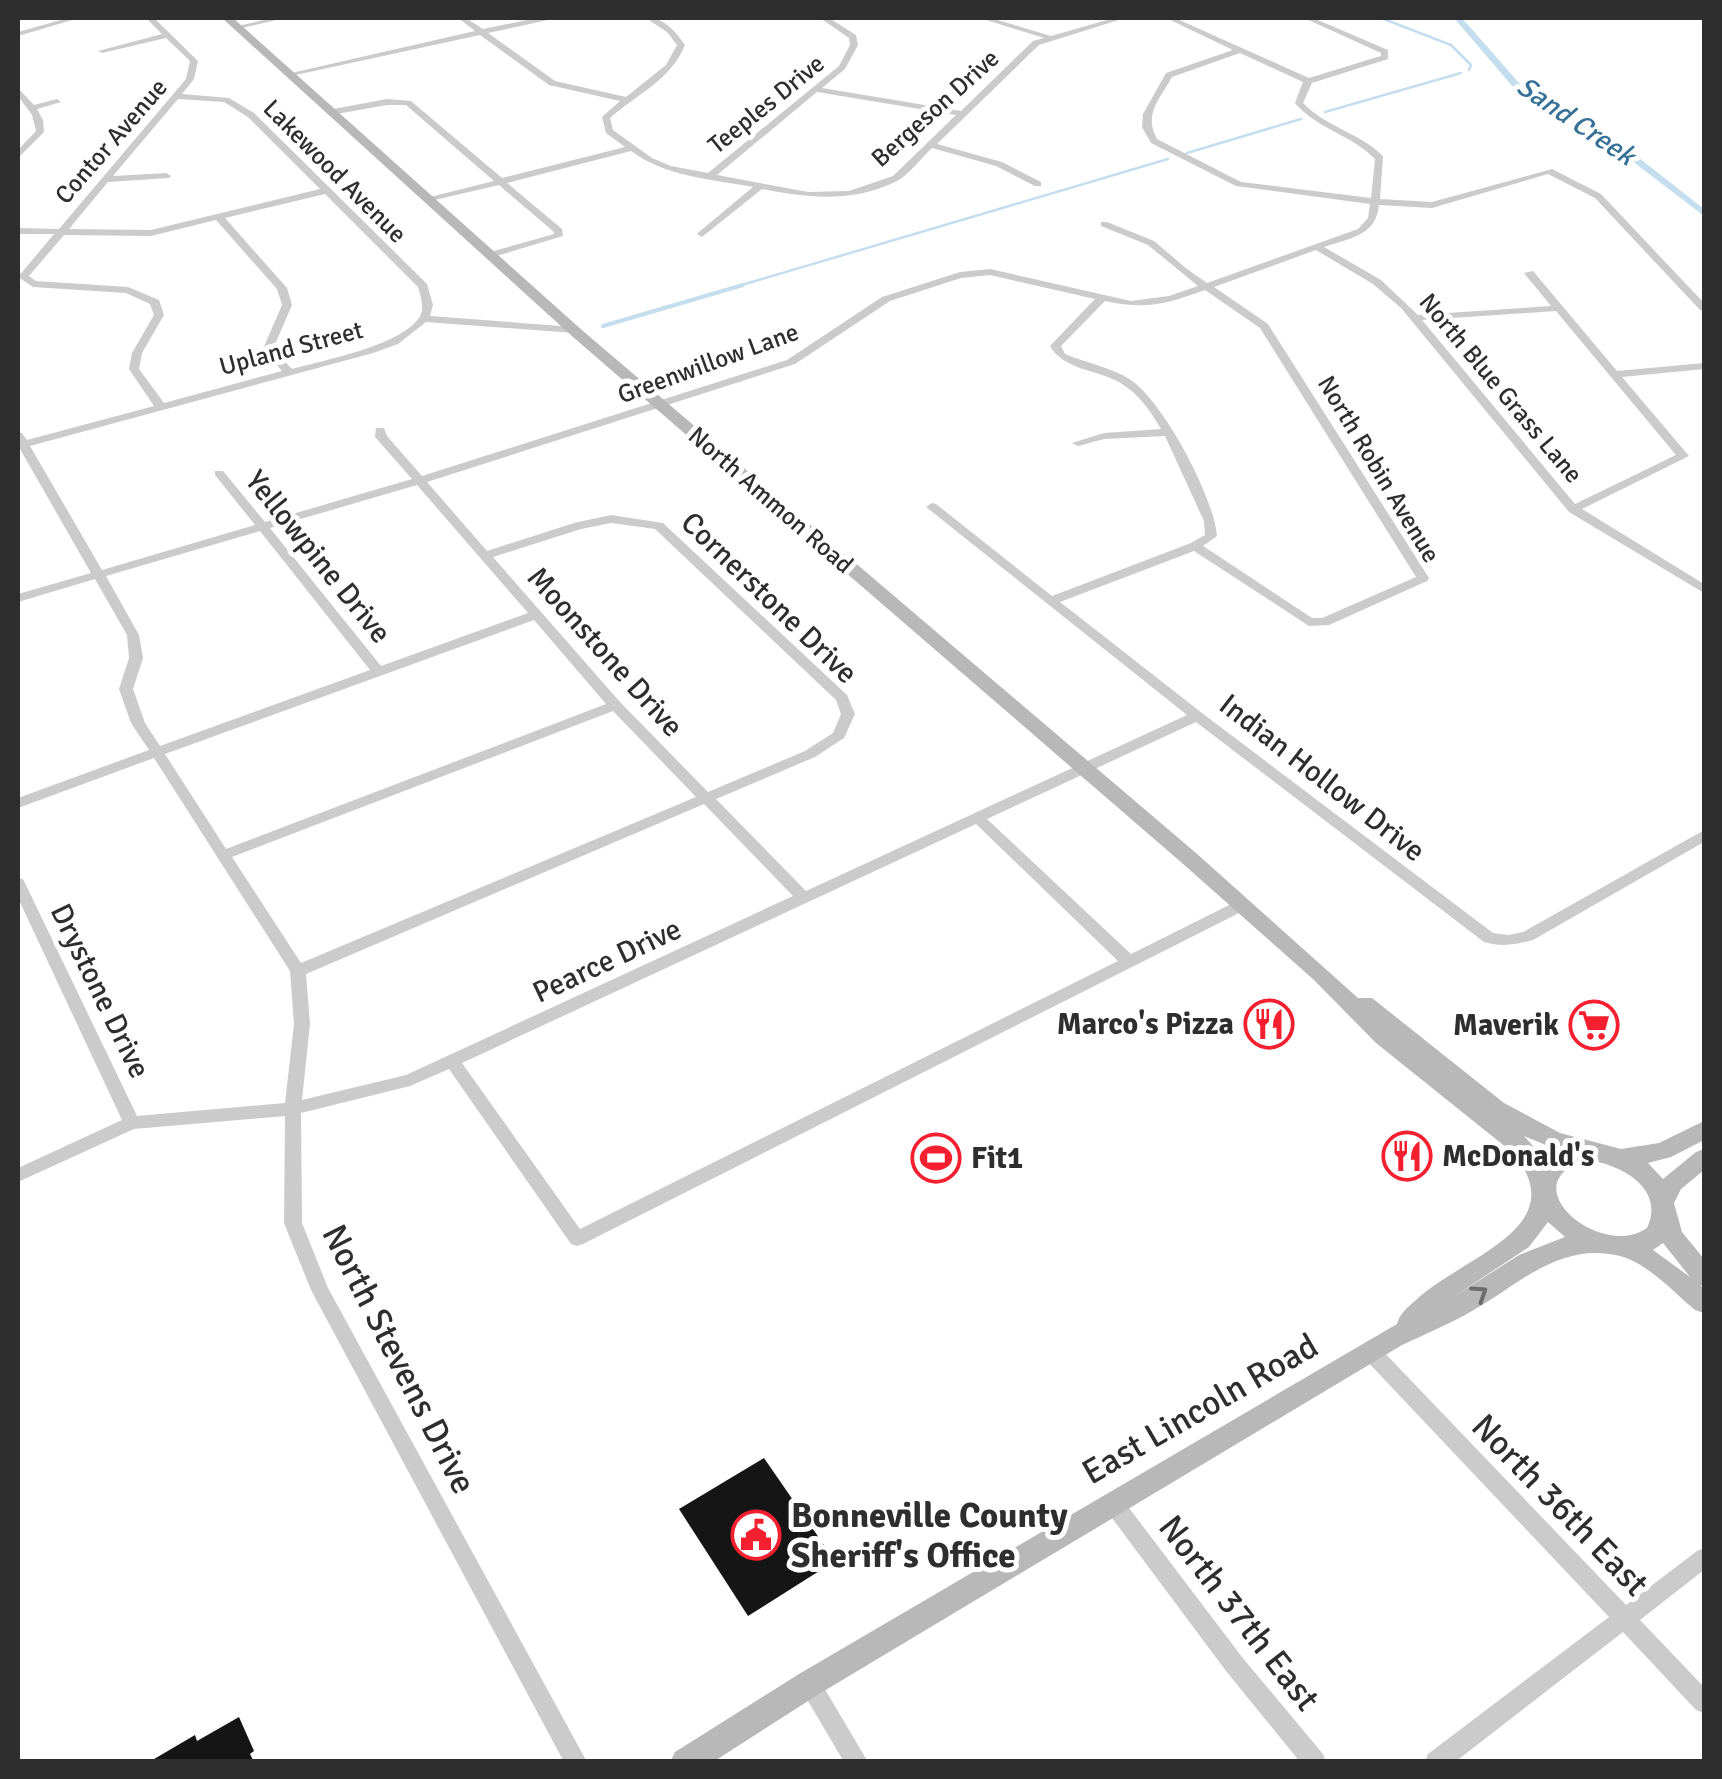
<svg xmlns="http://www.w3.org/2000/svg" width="1722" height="1779" viewBox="0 0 1722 1779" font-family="Signika,sans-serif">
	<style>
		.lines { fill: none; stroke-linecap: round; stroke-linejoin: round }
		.stream-far1 { stroke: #c4deee; stroke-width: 2.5 }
		.stream { stroke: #c4deee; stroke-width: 4 }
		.canal { fill: #c4deee; fill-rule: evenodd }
		.building { fill: #151515 }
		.minor { fill: #cbcbcb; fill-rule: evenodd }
		.secondary { fill: #b8b8b8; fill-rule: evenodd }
		.oneway { stroke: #6c6c6c }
		.labels { text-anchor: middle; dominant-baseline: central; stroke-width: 10; stroke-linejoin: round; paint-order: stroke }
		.far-street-label { font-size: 25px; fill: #2e2e2e; stroke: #fff }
		.far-water-label { font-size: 28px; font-style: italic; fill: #357097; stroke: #fff }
		.street-label { font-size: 30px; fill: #2e2e2e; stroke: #fff }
		.poi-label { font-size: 30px; font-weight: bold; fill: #2e2e2e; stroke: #fff; text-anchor: end }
		.near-street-label { font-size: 35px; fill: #2e2e2e; stroke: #fff }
		.near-poi-label { font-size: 35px; font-weight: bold; fill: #2e2e2e; stroke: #fff; text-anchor: start }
	</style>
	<rect width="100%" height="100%" fill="#fff"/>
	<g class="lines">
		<g class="stream-far1">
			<polyline points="1381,18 1451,45 1471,65 1469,70"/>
			<polyline points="1325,112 1461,73"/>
			<polyline points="1187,153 1301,119"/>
			<polyline points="735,287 1168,159"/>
		</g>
		<polyline class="stream" points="603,326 743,285"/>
		<polygon class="canal" points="1454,18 1462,18 1519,83 1629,150 1704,209 1704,216 1623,154 1513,87"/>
	</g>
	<g class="building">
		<polygon points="764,1458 835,1561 748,1616 679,1509"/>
		<polygon points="239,1717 254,1751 250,1754 254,1762 149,1762 195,1735 197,1741"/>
	</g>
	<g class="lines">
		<g class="minor">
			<polygon points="68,18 79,18 18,36 18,32"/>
			<path d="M146,18h8l44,43 -4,18 -12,15 47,4 25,15 173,171 6,21 -3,11 144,11 5,3 -5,3 -148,-11 -28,22 -25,9 -343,93 72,124 153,-45 -40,-50v-4h8l42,51 147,-43 -37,-42 1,-9h8l3,8 35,40 365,-116 95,-63 78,-25 30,-3 141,32 38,-5 29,-10 -50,-41 -47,-19v-4h6l47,19 33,28 20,14 151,-54 10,-11 2,-14 -134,-18 -85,-43 -9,-16 1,-13 23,-41 67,-23 -67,-32h9l134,60 65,-20 7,-2v-3l-77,-35h9l75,32v9l-76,24 -9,20c23,24 57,30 80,53l-3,43 52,3 120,-33 49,25 103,109v8l-4,-1 -105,-112 -47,-24 -116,34 -53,-3c-3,31 -29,33 -55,42l57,33 37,35 133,-9 -27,-33 9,-2 84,100 87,-8v6l-82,8 67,79 -107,53 122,75v9l-135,-81 -168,-204 -28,-24 -57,-34 -102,37 54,37 161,254 -2,3 -98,44 -20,1 -115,-75 -134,51 142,111 291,220 15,2 15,-3 176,-99 5,-2v11l-171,98c-18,5 -31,7 -49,2l-288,-220 -209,97 144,135 106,-53h10l3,4 -3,4 -664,335 -6,2 -6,-2 -122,-175 -39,17 -109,27 1,110 26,65 259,474h-23l-253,-472 -27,-67 1,-107 -151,13 -116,53v-14l104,-48 -104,-222v-20l5,1 2,4 112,233 148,-13 9,-79 -4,-53 -136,-213 -136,50v-10l131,-48 -18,-27 -12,-34 10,-31 -2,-23 -32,-56 -77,23v-8l73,-21 -71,-124h-2v-17l4,1 5,7 127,-34 -25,-37 3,-16 22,-38 -4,-11 -24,-11 -93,-6 -15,-10 36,-43h-36v-6l41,1 127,-150 4,-18 -24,-23 -64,15 -4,-2 64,-17zM1240,53l63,29 -8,21c22,26 57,32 80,56l-4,39 -130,-16 -84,-43c-14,-25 3,-40 15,-62zM178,99l46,3 24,15 72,72 -169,41 -82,-1 39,-47 61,-4 2,-2 -5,-3 -53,3zM325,194l93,93c3,10 7,22 1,31 -20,28 -94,42 -127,51l-19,-20 19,-44 -5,-17 -62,-70zM216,220l61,69 5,16 -19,44 19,22 -118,32 -25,-34 3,-16 22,-38 -5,-15 -31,-13 -92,-6 -7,-5 35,-41 87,1zM990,275l105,24 -45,47c14,24 45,23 69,36 19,11 31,28 42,47l-57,4 -32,10 6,3 26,-7 61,-3 39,85 1,14 -14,8 -139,53 -116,-92 -4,-1 -6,4 261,208 -381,176 -90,-92 99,-42 29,-19 11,-24 -8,-19 -184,-172 -52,-8 -37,8 -87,28 -60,-69 368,-118 95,-63 71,-23zM1205,290l55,38 156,249 -94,41h-10l-109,-72 14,-10c-3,-39 -53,-133 -86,-156 -20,-13 -45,-17 -66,-26l-4,-8 44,-45c40,9 62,3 100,-11zM1556,311l120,144 -101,49 -153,-184zM417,485l111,128 -147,53 -111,-138zM611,523l44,6 181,171 5,14 -8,19 -28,18 -97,41 -88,-90 -127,-145 88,-28zM260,531l110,139 -210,76 -15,-23 -12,-34 10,-31 -4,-23 -33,-59zM534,620l72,84 -380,145 -61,-95zM613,711l83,86 -395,166 -69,-106zM704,804l89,92 -387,179 -104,25 8,-76 -4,-50zM976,824l142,137 -538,268 -118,-166z"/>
			<polygon points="272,18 285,18 238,29 234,27"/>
			<path d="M458,18h8l17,11 54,-11h12l-1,2 -60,13 67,48 71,16 40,-32 11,-20 -10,-13 -21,-14c18,-1 29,13 39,27 -14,35 -48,49 -75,73l3,12 39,28 19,8 37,7 131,-107 11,-21 -1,-7 -29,-20h9l27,17 2,10 -13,24 -23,19 139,23 72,-70 11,-3 -64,-20h11l60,18 63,-18h11l-86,27 -102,99 65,18 39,20v4h-6l-39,-20 -64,-18c-11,10 -22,26 -35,33 -44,22 -89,17 -135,8l-60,48 -5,-3 2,-2 54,-45c-42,-8 -87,-10 -122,-36l-124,32 55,46 1,7 -73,22 -3,-1v-4l67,-19v-2l-55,-47 -73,17v-4l68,-17 -88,-76h-19l-56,10 -3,-1v-4l59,-11 24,2 91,77 123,-31 -19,-14 -4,-16 18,-16 -71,-16 -69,-50 -189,41 -4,-2 188,-43zM817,92l139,23 -63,61 -44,15 -41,1 -91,-17z"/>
			<polygon points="18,88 34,105 57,99 61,102 37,109 43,120 44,132 18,158 18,150 36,131 32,115 18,96"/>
			<polygon points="1371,1344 1378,1346 1626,1605 1697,1551 1704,1548 1704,1570 1640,1620 1704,1687 1704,1713 1696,1710 1623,1632 1455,1762 1425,1762 1428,1754 1609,1617 1364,1358 1362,1352 1364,1346"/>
			<polygon points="1113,1494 1120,1496 1242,1657 1323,1754 1326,1762 1300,1762 1226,1671 1106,1510 1103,1503 1106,1496"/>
			<polygon points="809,1673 817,1676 868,1762 844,1762 798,1684 801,1676"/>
		</g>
		<path class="secondary" d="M222,18h11l350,313 613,522 162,145h14l132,105 56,30 61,16 38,-6 45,-22v19l-33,17 -23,6 15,16 33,-27 8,-3v21l-23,19 -7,14 8,29 22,27v27l-4,-1 4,4v24l-9,-3c-22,-18 -46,-46 -75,-54 -60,-15 -100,28 -148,55 -22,13 -47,23 -70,34l-583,349 -106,68h-43l5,-10 124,-78 598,-350c3,-11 11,-17 19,-24 45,-43 161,-72 96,-148l-136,-109 -62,-63 -132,-117 -609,-526zM1524,1136l34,14 -13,9zM1587,1160c33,4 79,28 60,68 -46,33 -139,-45 -60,-68zM1548,1222l17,15 -46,18 -69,44 79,-52zM1663,1243l27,34 -37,-27z"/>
	</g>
	<defs><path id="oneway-chevron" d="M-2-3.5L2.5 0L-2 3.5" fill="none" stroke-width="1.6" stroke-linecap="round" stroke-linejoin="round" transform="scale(2.5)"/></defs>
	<use class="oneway" href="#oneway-chevron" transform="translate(1480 1293) rotate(-33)"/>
	<defs>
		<g id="restaurant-ring" transform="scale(2.5)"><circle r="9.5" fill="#fff" stroke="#f5202f" stroke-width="1.5"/><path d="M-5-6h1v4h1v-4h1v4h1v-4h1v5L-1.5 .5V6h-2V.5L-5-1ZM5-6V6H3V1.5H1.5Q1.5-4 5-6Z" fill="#f5202f"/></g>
		<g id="supermarket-ring" transform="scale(2.5)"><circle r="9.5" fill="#fff" stroke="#f5202f" stroke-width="1.5"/><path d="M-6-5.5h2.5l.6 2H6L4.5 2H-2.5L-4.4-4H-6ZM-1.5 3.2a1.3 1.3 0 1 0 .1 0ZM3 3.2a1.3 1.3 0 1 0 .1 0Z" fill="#f5202f"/></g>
		<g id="stadium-ring" transform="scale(2.5)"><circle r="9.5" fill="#fff" stroke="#f5202f" stroke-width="1.5"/><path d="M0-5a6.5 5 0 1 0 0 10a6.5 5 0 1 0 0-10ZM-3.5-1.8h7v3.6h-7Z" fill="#f5202f"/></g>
		<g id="civic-ring" transform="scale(2.5)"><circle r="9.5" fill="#fff" stroke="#f5202f" stroke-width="1.5"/><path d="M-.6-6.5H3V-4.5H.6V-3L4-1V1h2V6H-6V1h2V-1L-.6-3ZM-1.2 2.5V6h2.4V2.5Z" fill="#f5202f"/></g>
	</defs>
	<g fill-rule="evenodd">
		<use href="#restaurant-ring" x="1269" y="1024"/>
		<use href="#supermarket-ring" x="1594" y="1025"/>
		<use href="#restaurant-ring" x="1407" y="1156"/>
		<use href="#stadium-ring" x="936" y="1158"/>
		<use href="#civic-ring" x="756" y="1535"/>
	</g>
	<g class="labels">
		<g class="far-street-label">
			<text transform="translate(766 104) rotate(-39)">Teeples Drive</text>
			<text transform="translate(935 108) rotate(-42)">Bergeson Drive</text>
			<text transform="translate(111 141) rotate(-49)">Contor Avenue</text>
			<text transform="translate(335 171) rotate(45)">Lakewood Avenue</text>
			<text transform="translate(291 348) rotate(-15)">Upland Street</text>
			<text transform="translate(708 363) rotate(-20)">Greenwillow Lane</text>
			<text transform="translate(1501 388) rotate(50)">North Blue Grass Lane</text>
			<text transform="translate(1379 469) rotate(59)">North Robin Avenue</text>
			<text transform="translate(771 500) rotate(41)">North Ammon Road</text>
		</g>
		<g class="far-water-label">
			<text transform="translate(1576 121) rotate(34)">Sand Creek</text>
		</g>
		<g class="street-label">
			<text transform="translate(318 557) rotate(51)">Yellowpine Drive</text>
			<text transform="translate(769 598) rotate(44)">Cornerstone Drive</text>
			<text transform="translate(605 652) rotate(48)">Moonstone Drive</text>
			<text transform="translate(1322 778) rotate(38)">Indian Hollow Drive</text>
			<text transform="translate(607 961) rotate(-25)">Pearce Drive</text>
			<text transform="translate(100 991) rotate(64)">Drystone Drive</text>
		</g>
		<g class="poi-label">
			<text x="1234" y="1024">Marco's Pizza</text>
			<text x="1559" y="1025">Maverik</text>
			<text x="1442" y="1156" text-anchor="start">McDonald's</text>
			<text x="971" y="1158" text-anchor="start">Fit1</text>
		</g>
		<g class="near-street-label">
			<text transform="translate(399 1359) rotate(63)">North Stevens Drive</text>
			<text transform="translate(1200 1409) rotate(-30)">East Lincoln Road</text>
			<text transform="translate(1560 1505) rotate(46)">North 36th East</text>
			<text transform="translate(1239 1613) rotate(52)">North 37th East</text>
		</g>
		<g class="near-poi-label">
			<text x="791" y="1515">Bonneville County<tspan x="791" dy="40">Sheriff's Office</tspan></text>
		</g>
	</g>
	<rect width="1722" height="1779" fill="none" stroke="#2e2e2e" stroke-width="40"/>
</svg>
